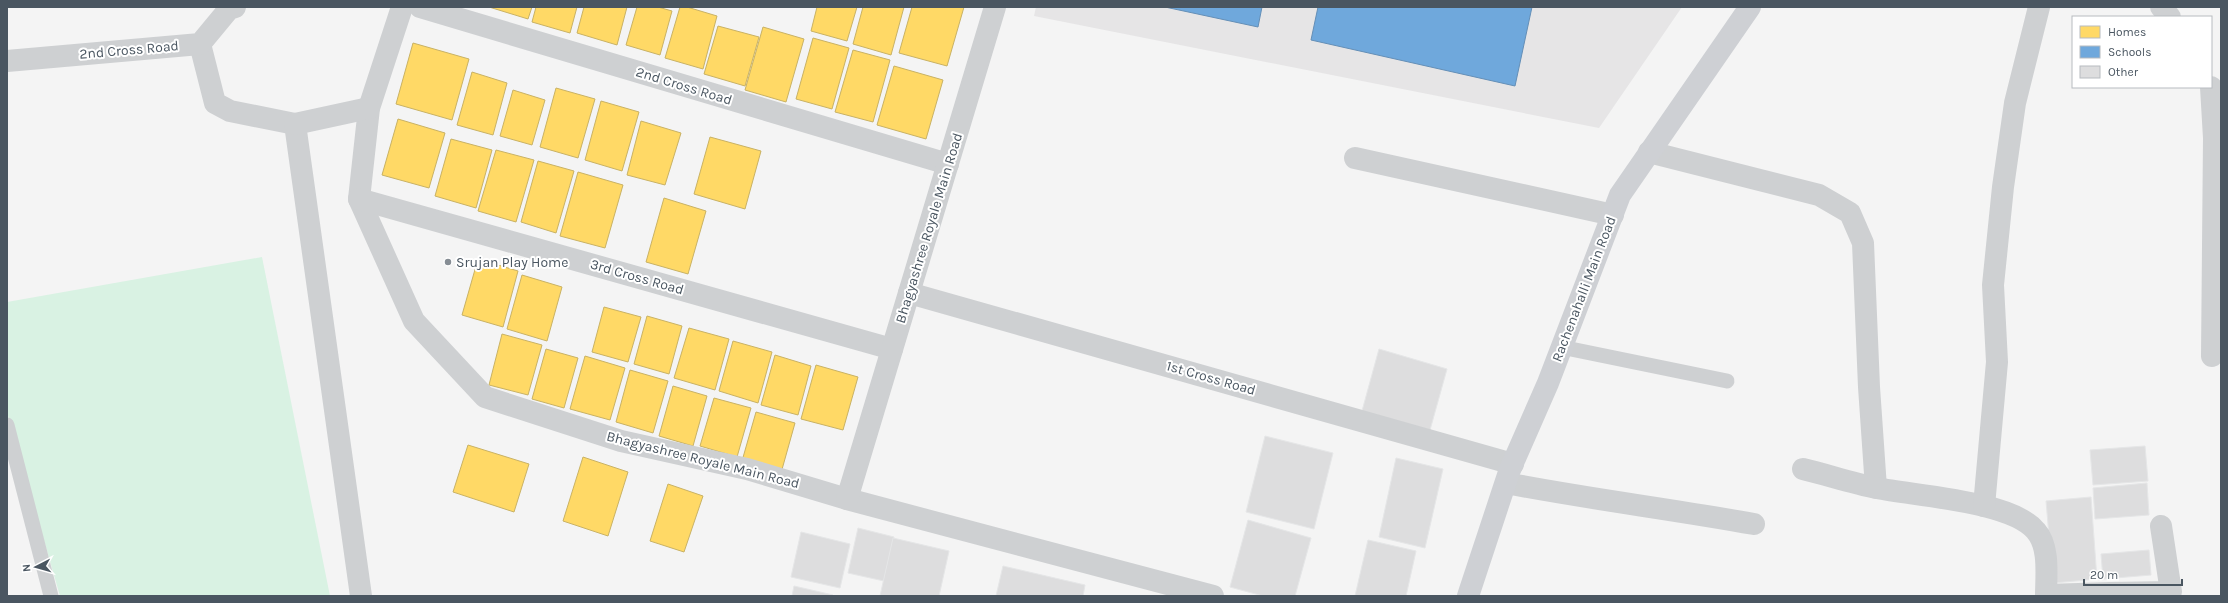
<svg xmlns="http://www.w3.org/2000/svg" width="2228" height="603" viewBox="0 0 2228 603" font-family="Karla,sans-serif">
	<style>
		.education { fill: #e6e5e6 }
		.green { fill: #d9f2e3 }
		.homes { fill: #ffd966; stroke: #c9b264 }
		.schools { fill: #6fa8dc; stroke: #648fb7 }
		.building { fill: #ddddde; stroke: #e5e6e7 }
		.lines { fill: none; stroke-linecap: round; stroke-linejoin: round }
		.lane { stroke: #ced0d2; stroke-width: 15 }
		.street { stroke: #ced0d2; stroke-width: 22 }
		.secondary { stroke: #ced0d4; stroke-width: 22 }
		.poi-dot { fill: #868d94; stroke: #fff; stroke-width: 1.5 }
		.labels { text-anchor: middle; dominant-baseline: central; stroke-width: 4; stroke-linejoin: round; paint-order: stroke }
		.street-label { font-size: 14px; fill: #4a5661; stroke: #fff }
		.poi-label { font-size: 14px; fill: #4a5661; stroke: #fff; text-anchor: start }
	</style>
	<rect width="100%" height="100%" fill="#f4f4f4"/>
	<polygon class="education" points="1036,7 1682,7 1599,128 1034,16"/>
	<polygon class="green" points="262,257 330,596 60,596 7,412 7,302"/>
	<g class="homes">
		<polygon points="489,7 532,7 528,19"/>
		<polygon points="536,7 577,7 570,33 532,22"/>
		<polygon points="584,7 627,7 617,45 577,33"/>
		<polygon points="637,7 658,7 672,11 660,55 626,45"/>
		<polygon points="680,7 687,7 717,16 703,69 665,58"/>
		<polygon points="817,7 857,7 847,41 811,31"/>
		<polygon points="863,7 904,7 891,55 853,44"/>
		<polygon points="912,7 964,7 947,66 899,53"/>
		<polygon points="718,26 759,37 745,86 704,74"/>
		<polygon points="763,27 804,39 786,102 745,90"/>
		<polygon points="813,38 849,48 832,109 796,99"/>
		<polygon points="413,43 469,59 452,120 396,104"/>
		<polygon points="853,50 890,60 873,122 835,112"/>
		<polygon points="894,66 943,80 926,139 877,125"/>
		<polygon points="472,72 507,83 493,135 457,125"/>
		<polygon points="556,88 595,99 578,158 540,147"/>
		<polygon points="513,90 545,100 532,145 500,136"/>
		<polygon points="601,101 639,112 622,171 585,160"/>
		<polygon points="398,119 445,133 429,188 382,175"/>
		<polygon points="641,121 681,133 665,185 627,175"/>
		<polygon points="710,137 761,151 745,209 694,194"/>
		<polygon points="451,139 492,150 476,208 435,196"/>
		<polygon points="496,150 534,160 516,222 478,211"/>
		<polygon points="538,161 574,171 556,233 521,222"/>
		<polygon points="578,172 623,185 605,248 560,236"/>
		<polygon points="664,198 706,211 688,274 646,262"/>
		<polygon points="478,259 518,271 503,327 462,315"/>
		<polygon points="522,275 562,287 547,341 507,329"/>
		<polygon points="604,307 641,317 628,362 592,352"/>
		<polygon points="647,316 682,326 669,374 634,364"/>
		<polygon points="689,328 729,339 715,390 674,378"/>
		<polygon points="502,334 542,345 528,395 489,385"/>
		<polygon points="733,341 772,352 758,403 719,391"/>
		<polygon points="546,349 578,358 564,408 532,399"/>
		<polygon points="775,355 811,366 798,415 761,405"/>
		<polygon points="585,356 625,368 610,420 570,409"/>
		<polygon points="816,365 858,377 843,430 801,419"/>
		<polygon points="630,370 668,381 653,433 616,422"/>
		<polygon points="673,386 707,396 693,446 659,436"/>
		<polygon points="714,398 751,408 737,457 700,446"/>
		<polygon points="756,412 795,423 781,473 742,461"/>
		<polygon points="468,445 529,464 514,512 453,492"/>
		<polygon points="583,457 628,472 608,536 563,521"/>
		<polygon points="668,484 703,496 684,552 650,541"/>
	</g>
	<g class="schools">
		<polygon points="1165,7 1262,7 1258,27"/>
		<polygon points="1318,7 1532,7 1515,86 1311,40"/>
	</g>
	<g class="building">
		<polygon points="1379,349 1447,369 1430,430 1362,411"/>
		<polygon points="1265,436 1333,453 1314,529 1246,512"/>
		<polygon points="2145,446 2148,481 2093,485 2090,450"/>
		<polygon points="1396,458 1443,469 1425,548 1379,537"/>
		<polygon points="2147,483 2149,515 2095,519 2093,488"/>
		<polygon points="2091,497 2097,579 2053,583 2046,501"/>
		<polygon points="1248,520 1311,538 1295,596 1263,596 1230,587"/>
		<polygon points="858,528 894,537 884,581 848,573"/>
		<polygon points="801,532 850,544 840,588 791,577"/>
		<polygon points="893,538 949,551 939,596 880,596"/>
		<polygon points="1368,540 1416,551 1406,596 1355,596"/>
		<polygon points="2149,550 2151,575 2103,579 2101,554"/>
		<polygon points="1003,566 1085,585 1083,596 996,596"/>
		<polygon points="794,586 833,595 833,596 792,596"/>
	</g>
	<g class="lines">
		<g class="lane">
			<polyline points="1561,347 1727,381"/>
			<polyline points="7,425 51,596"/>
		</g>
		<g class="street">
			<polyline points="402,7 369,108 359,199 414,321 485,397 621,441 747,469 847,499 1213,596"/>
			<polyline points="420,7 948,164"/>
			<polyline points="2161,7 2170,17"/>
			<polyline points="200,44 215,103 230,111 295,124 361,596"/>
			<polyline points="7,61 200,44 229,9 235,7"/>
			<polyline points="2211,87 2214,138 2212,356"/>
			<polyline points="295,124 369,108"/>
			<polyline points="1649,152 1819,195 1850,213 1863,243 1869,387 1876,488"/>
			<polyline points="1355,158 1613,215"/>
			<polyline points="359,199 892,349"/>
			<polyline points="909,293 1513,464"/>
			<path d="M1803,469c25,6 49,14 74,19 39,8 135,13 159,43 14,16 10,45 10,65"/>
			<path d="M1506,483c82,16 166,26 248,41"/>
			<polyline points="847,499 995,7"/>
			<polyline points="1984,506 1997,362 1993,285 2003,187 2015,103 2039,7"/>
			<polyline points="2111,593 2171,592 2161,526"/>
			<polyline points="2046,595 2111,593 2111,596"/>
		</g>
		<polyline class="secondary" points="1468,596 1509,472 1548,383 1620,195 1750,7"/>
	</g>
	<circle class="poi-dot" cx="448" cy="262" r="4"/>
	<g class="labels">
		<g class="street-label">
			<text transform="translate(129 50) rotate(-5)">2nd Cross Road</text>
			<text transform="translate(684 86) rotate(17)">2nd Cross Road</text>
			<text transform="translate(929 228) rotate(-73)">Bhagyashree Royale Main Road</text>
			<text transform="translate(637 277) rotate(16)">3rd Cross Road</text>
			<text transform="translate(1584 289) rotate(-69)">Rachenahalli Main Road</text>
			<text transform="translate(1211 378) rotate(16)">1st Cross Road</text>
			<text transform="translate(703 460) rotate(14)">Bhagyashree Royale Main Road</text>
		</g>
		<g class="poi-label">
			<text x="456" y="262">Srujan Play Home</text>
		</g>
	</g>
	<rect width="2228" height="603" fill="none" stroke="#4a5661" stroke-width="16"/>
	<rect x="2072" y="16" width="140" height="72" fill="#ffffff" stroke="#b7bbc0"/>
	<rect x="2080" y="26" width="20" height="12" fill="#ffd966" stroke="#b7bbc0"/>
	<text x="2108" y="36" font-size="12" fill="#4a5661">Homes</text>
	<rect x="2080" y="46" width="20" height="12" fill="#6fa8dc" stroke="#b7bbc0"/>
	<text x="2108" y="56" font-size="12" fill="#4a5661">Schools</text>
	<rect x="2080" y="66" width="20" height="12" fill="#ddddde" stroke="#b7bbc0"/>
	<text x="2108" y="76" font-size="12" fill="#4a5661">Other</text>
	<g transform="translate(36 567) rotate(264)" stroke="#ffffff" stroke-width="3" paint-order="stroke">
	<path d="M0-3L7 15L0 10L-7 15Z" fill="#4a5661"/>
	<text y="-6" font-size="11" font-weight="bold" text-anchor="middle" fill="#4a5661">N</text>
	</g>
	<path d="M2084 579v6h98v-6" fill="none" stroke="#4a5661" stroke-width="2"/>
	<text x="2090" y="579" font-size="12" fill="#4a5661" stroke="#ffffff" stroke-width="3" paint-order="stroke">20 m</text>
</svg>
